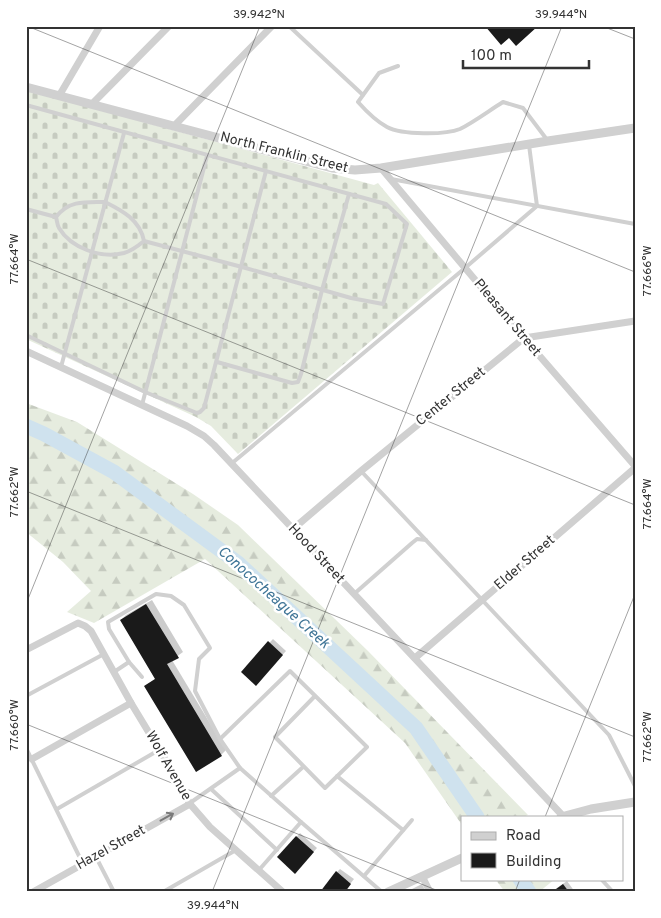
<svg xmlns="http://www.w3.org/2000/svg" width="661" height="918" viewBox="0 0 661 918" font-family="Overpass,sans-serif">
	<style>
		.forest { fill: url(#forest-firs) }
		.cemetery { fill: url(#cemetery-stones) }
		.shadow { fill: #0003 }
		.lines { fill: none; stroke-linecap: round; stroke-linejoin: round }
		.river { stroke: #cfe2ee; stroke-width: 15 }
		.building { fill: #1a1a1a }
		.service { stroke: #d0d0d0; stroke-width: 4 }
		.minor { stroke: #d0d0d0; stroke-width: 7 }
		.tertiary { stroke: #d0d0d0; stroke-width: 9 }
		.oneway { stroke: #7a7a7a }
		.ticks { fill: none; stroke: #333; stroke-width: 1; stroke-opacity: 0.45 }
		.labels { text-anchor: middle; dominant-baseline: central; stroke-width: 5; stroke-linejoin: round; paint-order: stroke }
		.street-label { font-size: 14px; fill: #333; stroke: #fff }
		.water-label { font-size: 15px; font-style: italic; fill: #3f7597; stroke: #fff }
		.neatline { fill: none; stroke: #333; stroke-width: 2 }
		.ticks-label { font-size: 12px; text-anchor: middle; fill: #333 }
	</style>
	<defs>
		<pattern id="forest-firs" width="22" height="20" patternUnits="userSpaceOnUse" patternTransform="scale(1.25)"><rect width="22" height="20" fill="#e6ecdf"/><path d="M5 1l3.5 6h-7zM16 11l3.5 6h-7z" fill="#c6cbc0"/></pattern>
		<pattern id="cemetery-stones" width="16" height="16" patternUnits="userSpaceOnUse" patternTransform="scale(1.25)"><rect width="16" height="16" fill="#e6ecdf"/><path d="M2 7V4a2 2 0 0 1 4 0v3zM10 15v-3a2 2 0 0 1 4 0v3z" fill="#c6cbc0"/></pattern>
	</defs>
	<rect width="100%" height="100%" fill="#fff"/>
	<g class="forest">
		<polygon points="26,403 77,422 193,494 238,525 368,651 528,815 523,817 462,817 462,825 405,743 205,559 94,623 67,612 91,591 63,562 26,532"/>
		<polygon points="495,879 555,879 539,892 505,892"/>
	</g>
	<polygon class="cemetery" points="26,90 374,185 378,183 452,272 238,454 211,426 196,417 26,339"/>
	<g class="shadow">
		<polygon points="152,600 183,652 172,660 226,750 221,755 146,686 156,678 121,620 126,615"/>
		<polygon points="273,639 286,651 256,684 242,672"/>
		<polygon points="300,833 317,848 299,868 279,857"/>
		<polygon points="340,869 354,879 344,892 337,872"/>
		<polygon points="567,881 575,892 553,892 554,890"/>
		<polygon points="422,884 426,892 406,892"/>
	</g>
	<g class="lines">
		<g class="river">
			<polyline points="26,426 44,434 114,472 238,563 416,728 477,817"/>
			<polyline points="520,879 529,892"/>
		</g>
	</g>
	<g class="building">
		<polygon points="485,26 538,26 516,46 509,38 501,45"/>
		<polygon points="146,604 179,658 167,664 222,756 196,772 144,686 155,679 120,620"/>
		<polygon points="268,641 283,655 256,686 241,672"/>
		<polygon points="296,836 314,852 295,874 277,857"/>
		<polygon points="336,871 351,884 345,892 320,892"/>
		<polygon points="563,884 569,892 552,892"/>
	</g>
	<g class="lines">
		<g class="service">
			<polyline points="289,26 363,95"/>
			<path d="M398,66l-19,7 -21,29c8,9 18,19 29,25 15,8 58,8 73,2 14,-7 30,-19 43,-27l20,6 25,33"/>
			<polyline points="26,105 386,204 407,224 383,304 351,298 242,267 144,241"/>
			<polyline points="391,179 635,224"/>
			<path d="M105,202c18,9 35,18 39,39 -6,5 -13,10 -20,12 -23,6 -53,-5 -65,-25 -2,-3 -2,-8 -3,-11 13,-17 30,-15 49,-15z"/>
			<polyline points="26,209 56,217"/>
			<polyline points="26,335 145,392 197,413 200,412 204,408 266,171"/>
			<polyline points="217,362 292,383 298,382 301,374 322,290 349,194"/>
			<polyline points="61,367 124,133"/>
			<polyline points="142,405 207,156"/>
			<polyline points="231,464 465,268 537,206 529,145"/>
			<polyline points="361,471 609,735 635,786"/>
			<polyline points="354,594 412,543 417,539 426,540"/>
			<polyline points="129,662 109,629 108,622 156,594 171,596 184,605 210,648 199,659 195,691 220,739"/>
			<polyline points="114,672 129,662 142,677"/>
			<polyline points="26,696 104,654"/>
			<polyline points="26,748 83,864"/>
			<polyline points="240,768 220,739 290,671 367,747 325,788 275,737 315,696"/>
			<polyline points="337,776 403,830"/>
			<polyline points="211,789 277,850"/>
			<polyline points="271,796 303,767"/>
			<polyline points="190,803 240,768 301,822"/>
			<polyline points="57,809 159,750"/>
			<polyline points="96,857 114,892"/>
			<polyline points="259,870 301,822 382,892"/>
			<polyline points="364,876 412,820"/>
			<polyline points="601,879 613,892"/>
			<polyline points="163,892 236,850"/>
		</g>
		<g class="minor">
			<polyline points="59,96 100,26"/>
			<polyline points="92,104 169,26"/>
			<polyline points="174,126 272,26"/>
			<polyline points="381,168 524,338 635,466"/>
			<polyline points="26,351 187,426 204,436 214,445 563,816"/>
			<polyline points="293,529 361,471 524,338 635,321"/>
			<polyline points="26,650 78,623 85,626 91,631 131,703 174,774 190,804 210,827 283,892"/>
			<polyline points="415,658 635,468"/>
			<polyline points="32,759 131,703"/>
			<polyline points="422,876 430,892"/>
			<polyline points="33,892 190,804"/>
		</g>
		<g class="tertiary">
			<polyline points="26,87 332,168 355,170 381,168 548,141 635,128"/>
			<polyline points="561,817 591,809 635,802"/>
			<polyline points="388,892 462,858"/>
		</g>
	</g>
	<defs><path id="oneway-shaft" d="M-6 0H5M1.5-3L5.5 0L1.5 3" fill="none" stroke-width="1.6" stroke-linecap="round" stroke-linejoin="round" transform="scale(1.25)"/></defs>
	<use class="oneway" href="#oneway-shaft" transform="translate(167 817) rotate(-29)"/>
	<path class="ticks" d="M27,26l608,246M602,26l33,13M26,259l609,246M26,491l609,246M26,604l234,-578M26,724l415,168M545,817l90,-223M212,892l350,-866M515,892l5,-13"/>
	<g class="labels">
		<g class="street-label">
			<text transform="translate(284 153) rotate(14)">North Franklin Street</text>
			<text transform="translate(507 318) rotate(50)">Pleasant Street</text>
			<text transform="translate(451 397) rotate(-39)">Center Street</text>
			<text transform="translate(316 554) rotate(47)">Hood Street</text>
			<text transform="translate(525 563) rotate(-41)">Elder Street</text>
			<text transform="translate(168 766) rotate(60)">Wolf Avenue</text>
			<text transform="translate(111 848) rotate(-29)">Hazel Street</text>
		</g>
		<g class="water-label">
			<text transform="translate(273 598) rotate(42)">Conococheague Creek</text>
		</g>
	</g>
	<rect width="661" height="918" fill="none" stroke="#ffffff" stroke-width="55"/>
	<rect x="461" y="816" width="162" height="65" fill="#ffffff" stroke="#adadad"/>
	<rect x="471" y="832" width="25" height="8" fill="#d0d0d0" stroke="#adadad"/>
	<text x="506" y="840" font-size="15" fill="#333333">Road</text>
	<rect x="471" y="853" width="25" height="15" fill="#1a1a1a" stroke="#adadad"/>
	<text x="506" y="866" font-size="15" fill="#333333">Building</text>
	<path d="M463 60v8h126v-8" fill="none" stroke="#333333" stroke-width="2.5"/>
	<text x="471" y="60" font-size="15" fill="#333333" stroke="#ffffff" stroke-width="4" paint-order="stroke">100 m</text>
	<rect x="28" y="28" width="606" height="862" class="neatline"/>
	<g class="ticks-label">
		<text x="259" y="18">39.942°N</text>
		<text x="561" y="18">39.944°N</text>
		<text transform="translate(14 259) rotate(-90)" y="4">77.664°W</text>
		<text transform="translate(647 271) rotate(-90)" y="4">77.666°W</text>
		<text transform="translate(14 492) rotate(-90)" y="4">77.662°W</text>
		<text transform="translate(647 504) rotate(-90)" y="4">77.664°W</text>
		<text transform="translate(14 725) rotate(-90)" y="4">77.660°W</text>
		<text transform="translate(647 737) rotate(-90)" y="4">77.662°W</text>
		<text x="213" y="909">39.944°N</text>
	</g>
</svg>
